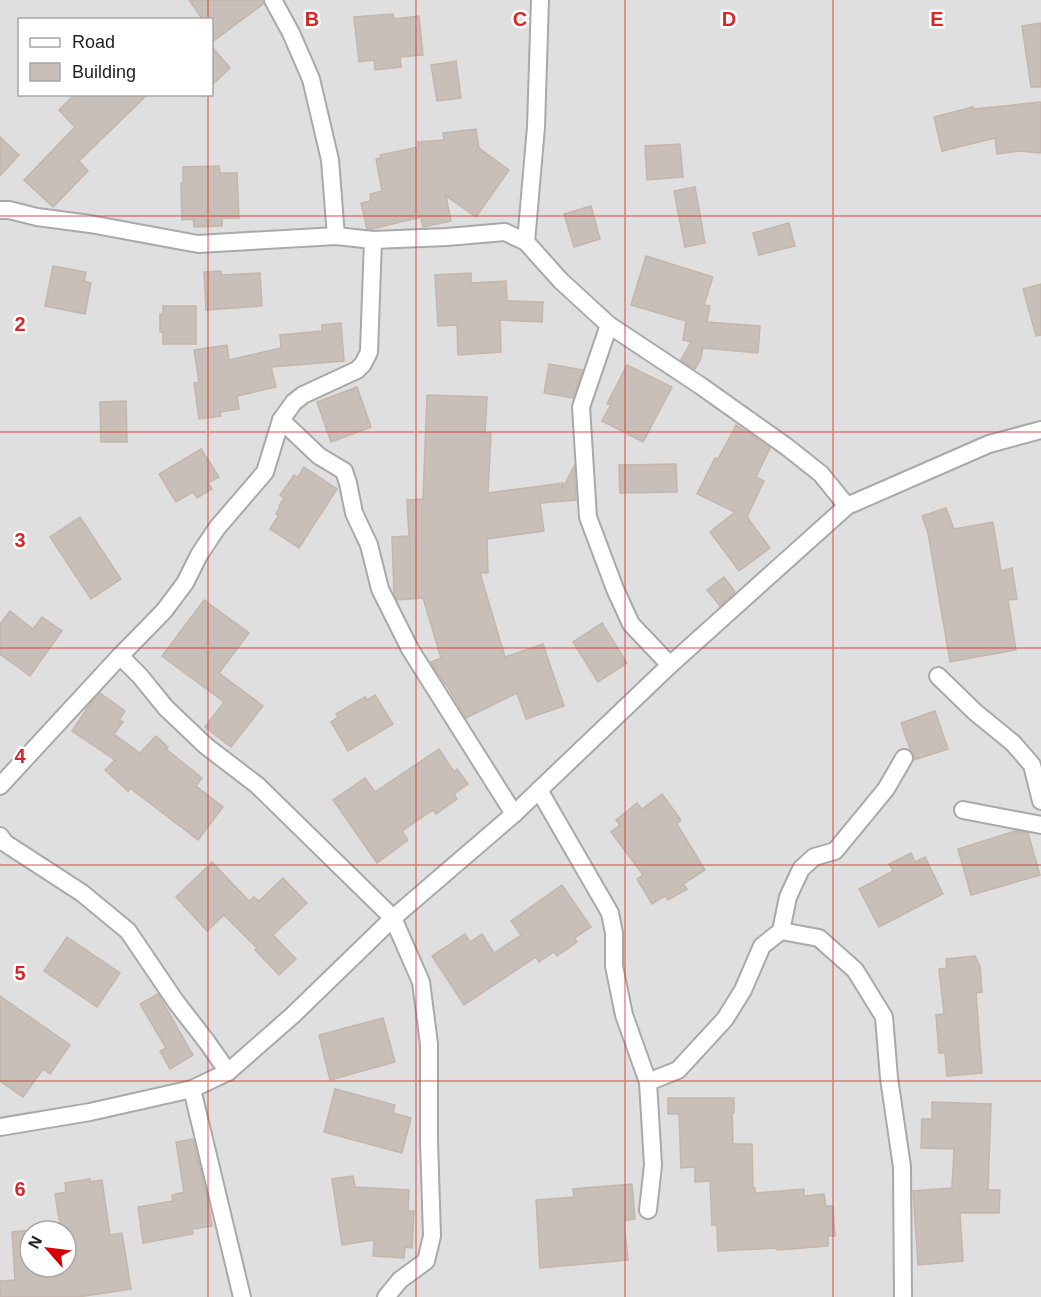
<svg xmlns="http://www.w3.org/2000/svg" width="1041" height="1297" viewBox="0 0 1041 1297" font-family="Arial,sans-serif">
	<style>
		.residential { fill: #e0dfdf; fill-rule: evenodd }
		.building { fill: #c7bfb8; stroke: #c4b6ab; stroke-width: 1.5 }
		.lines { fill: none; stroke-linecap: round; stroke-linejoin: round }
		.street-casing { stroke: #a9a9a9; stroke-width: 20 }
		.street { stroke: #fff; stroke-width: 16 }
		.grid { fill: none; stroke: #d62828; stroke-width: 1.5; stroke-opacity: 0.55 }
		.grid-label { font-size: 20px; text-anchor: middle; font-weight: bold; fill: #d62828; stroke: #fff; stroke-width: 5; stroke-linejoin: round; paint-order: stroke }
	</style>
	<rect width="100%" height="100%" fill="#f2efe9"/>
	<path class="residential" d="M0,0h1041v1297h-1041zM20,20h192v74h-192zM30,1231h36v36h-36z"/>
	<g class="building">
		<polygon points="189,0 263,0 263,4 212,42 212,20 203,20"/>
		<polygon points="393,14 394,19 419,16 423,55 400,57 401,67 375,70 374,60 359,62 354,17"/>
		<polygon points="1041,23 1041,87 1031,87 1022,26"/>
		<polygon points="212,47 230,68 212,85"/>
		<polygon points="456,61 461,98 437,101 431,65"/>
		<polygon points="75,94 148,94 79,161 88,171 53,207 24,180 75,127 59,110"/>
		<polygon points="1041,102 1041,153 1020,151 997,154 995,138 942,151 934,117 973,107 974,109"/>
		<polygon points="476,129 479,148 509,170 476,217 446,196 451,221 423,227 421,217 372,229 367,229 361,203 371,201 370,194 382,191 376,159 381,158 380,155 418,147 418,142 444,140 443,133"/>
		<polygon points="0,137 19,155 0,176"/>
		<polygon points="680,144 683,177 647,180 645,146"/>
		<polygon points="219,166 220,173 237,173 239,218 222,218 222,226 194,227 193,219 182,220 181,183 183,183 183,167"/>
		<polygon points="695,187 705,243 685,247 674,191"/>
		<polygon points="591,206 600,239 574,247 564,214"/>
		<polygon points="789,223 795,246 759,255 753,233"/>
		<polygon points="646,256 713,277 704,305 710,306 707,322 760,326 758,353 703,348 701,358 695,369 681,360 691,342 683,340 686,321 631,305"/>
		<polygon points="53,266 86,272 84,281 91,283 85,314 45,306"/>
		<polygon points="221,271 221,275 260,273 262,306 206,310 204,272"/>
		<polygon points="471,273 471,283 506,281 507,301 543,302 542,322 500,320 501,352 458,355 457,325 438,326 435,275"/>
		<polygon points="1041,284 1041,335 1036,336 1023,289"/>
		<polygon points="163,306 196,306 196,344 163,344 163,332 160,332 160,314 163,315"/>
		<polygon points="341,323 344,361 271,367 276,387 237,396 239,409 220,412 221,416 199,419 194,383 199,382 194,350 227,345 229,360 281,348 280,335 322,331 322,325"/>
		<polygon points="549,364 583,370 573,398 544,393"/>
		<polygon points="627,365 672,387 643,442 602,421 611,404 607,404"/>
		<polygon points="357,387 371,427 331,442 317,402"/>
		<polygon points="427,395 487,397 485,433 491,433 488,493 563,483 562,490 574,466 576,500 540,503 544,531 487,539 488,573 480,573 505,657 543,644 564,706 526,719 517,693 466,718 446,684 445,684 431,662 441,658 423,598 397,600 394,594 392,537 409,536 407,500 423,499"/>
		<polygon points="126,401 127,442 101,442 100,402"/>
		<polygon points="736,425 770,448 756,477 764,481 747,517 770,548 739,571 710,532 735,512 697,494 715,458 718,459"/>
		<polygon points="201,449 219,477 208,483 212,489 197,498 193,492 176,502 159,474"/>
		<polygon points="676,464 677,492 620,493 619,465"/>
		<polygon points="304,467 337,489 299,548 270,529 279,515 276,514 280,507 279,506 284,498 280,495 294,475 298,477"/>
		<polygon points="946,508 954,529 993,522 1001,571 1012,568 1017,599 1008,600 1016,650 950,662 928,533 922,516"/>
		<polygon points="80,517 121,579 91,599 50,537"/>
		<polygon points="724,577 735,592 720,606 707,590"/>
		<polygon points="204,600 249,633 219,673 263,706 231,747 205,727 224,702 162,656"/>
		<polygon points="10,611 33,629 42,617 62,631 30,676 0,654 0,624"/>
		<polygon points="602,623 627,663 598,682 573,642"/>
		<polygon points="100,693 125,711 119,720 123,722 114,734 140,753 156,736 168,747 166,749 202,778 196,786 223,807 198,840 130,788 128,791 105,770 115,760 72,731 92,701"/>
		<polygon points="375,695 393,724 348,751 331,722 338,717 336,714 365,697 367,700"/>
		<polygon points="935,711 948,749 914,760 913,753 910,749 901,723"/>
		<polygon points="439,749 454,772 457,769 468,784 454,794 457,799 436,814 433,810 402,831 408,840 377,863 333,800 365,778 375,792"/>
		<polygon points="662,794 681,820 677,824 705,870 683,884 687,889 668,900 665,896 652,904 637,879 643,875 611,832 620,825 616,820 637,803 642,809"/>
		<polygon points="1015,831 1028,833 1040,875 971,895 958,849"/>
		<polygon points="911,853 915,862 925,857 943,894 879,927 859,889 893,871 889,864"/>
		<polygon points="212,862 249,901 254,897 259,901 283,878 307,903 273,935 296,959 279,975 255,950 257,948 224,915 207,931 176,897"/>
		<polygon points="562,885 591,927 574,938 577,942 557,956 554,952 539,962 536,957 464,1005 432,956 465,934 470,942 482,934 494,953 521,935 511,921"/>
		<polygon points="67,937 120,973 97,1007 44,971"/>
		<polygon points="975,956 980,966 982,992 976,993 982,1073 947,1076 945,1053 939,1053 936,1015 944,1014 939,969 947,968 946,959"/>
		<polygon points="158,994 193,1055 170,1069 160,1051 166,1048 140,1004"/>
		<polygon points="0,996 70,1045 50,1074 43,1069 23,1097 0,1081"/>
		<polygon points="383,1018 395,1062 330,1080 319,1035"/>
		<polygon points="335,1089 395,1105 393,1113 411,1118 402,1153 324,1132"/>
		<polygon points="668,1098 734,1098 734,1113 732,1113 733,1144 752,1144 753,1188 755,1188 755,1193 804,1189 804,1196 824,1194 826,1206 833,1206 835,1236 828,1236 828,1246 777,1250 777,1248 718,1251 717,1225 712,1225 710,1181 695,1182 695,1167 681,1168 679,1114 668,1114"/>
		<polygon points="932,1102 991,1104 988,1190 1000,1190 999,1213 960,1213 963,1261 918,1265 913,1191 952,1188 954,1149 921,1148 922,1119 932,1119"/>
		<polygon points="193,1139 208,1201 212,1226 192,1229 193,1234 143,1243 138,1207 173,1201 172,1195 184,1192 176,1142"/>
		<polygon points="353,1176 355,1187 409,1190 408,1211 414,1211 412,1248 405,1247 404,1258 373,1256 374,1240 342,1245 332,1179"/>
		<polygon points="90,1179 90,1182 102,1180 110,1235 122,1233 131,1289 78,1297 0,1297 0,1281 15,1280 12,1232 30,1230 30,1267 66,1267 66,1231 61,1231 55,1194 66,1192 65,1183"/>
		<polygon points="632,1184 635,1219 624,1221 628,1260 540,1268 536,1200 574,1197 573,1189"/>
	</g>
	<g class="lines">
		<g class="street-casing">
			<g id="street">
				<polyline points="273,0 291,33 311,79 330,160 336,236"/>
				<polyline points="0,210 9,210 37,217 90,224 198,244 336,236 373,240 447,237 505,232 526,242 561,281 609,325 701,386 787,447 821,474 847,506"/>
				<polyline points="373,240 369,352 363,364 357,370 303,395 294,402 281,420 265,472 217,528 199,555 185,583 164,611 120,656 140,676 166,708 206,746 257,785 393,918 421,982 429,1044 429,1141 432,1236 426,1261 400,1280 386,1297"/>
				<polyline points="526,242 536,127 540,0"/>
				<polyline points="609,325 581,407 588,517 615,589 631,624 670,665"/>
				<polyline points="281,420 319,456 344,471 348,483 354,513 369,545 380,589 410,649 514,814"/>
				<polyline points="938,676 975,712 1013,743 1032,765 1041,801"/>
				<polyline points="0,786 120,656"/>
				<polyline points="539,790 610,913 614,933 614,966 624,1015 648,1082 653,1165 648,1210"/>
				<polyline points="963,810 1041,825"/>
				<polyline points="0,836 5,843 82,893 128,931 176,1002 207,1042 228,1072"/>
				<polyline points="781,931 819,938 855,970 884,1017 889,1078 902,1167 903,1297"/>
				<polyline points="648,1082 678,1070 725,1019 743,990 762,946 781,931 788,897 801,869 814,857 835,851 886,789 904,758"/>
				<polyline points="192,1089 242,1297"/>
				<polyline points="0,1127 90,1112 192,1089 228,1072 293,1015 393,918 514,814 670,665 847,506 989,444 1041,430"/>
			</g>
		</g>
		<use href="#street" class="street"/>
	</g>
	<path class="grid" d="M208,0v20M416,0v1297M625,0v1297M833,0v1297M208,94v1203M0,216h1041M0,432h1041M0,648h1041M0,865h1041M0,1081h1041"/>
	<g class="grid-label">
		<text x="312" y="26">B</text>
		<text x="520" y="26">C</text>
		<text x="729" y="26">D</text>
		<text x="937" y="26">E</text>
		<text x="20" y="331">2</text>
		<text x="20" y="547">3</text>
		<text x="20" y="763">4</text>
		<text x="20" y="980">5</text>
		<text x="20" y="1196">6</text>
	</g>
	<rect x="18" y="18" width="195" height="78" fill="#ffffff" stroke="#a7a7a7" stroke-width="1.5"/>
	<rect x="30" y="38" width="30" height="9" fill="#ffffff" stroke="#a7a7a7" stroke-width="1.5"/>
	<text x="72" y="48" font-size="18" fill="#222222">Road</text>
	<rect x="30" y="63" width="30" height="18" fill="#c7bfb8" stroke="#a7a7a7" stroke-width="1.5"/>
	<text x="72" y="78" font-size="18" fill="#222222">Building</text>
	<g transform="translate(48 1249) rotate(298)"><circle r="28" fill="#ffffff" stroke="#a7a7a7" stroke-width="1.5"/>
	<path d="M0-4.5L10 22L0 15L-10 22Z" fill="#d40000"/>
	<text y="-9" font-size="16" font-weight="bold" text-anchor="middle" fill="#222222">N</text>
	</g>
</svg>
